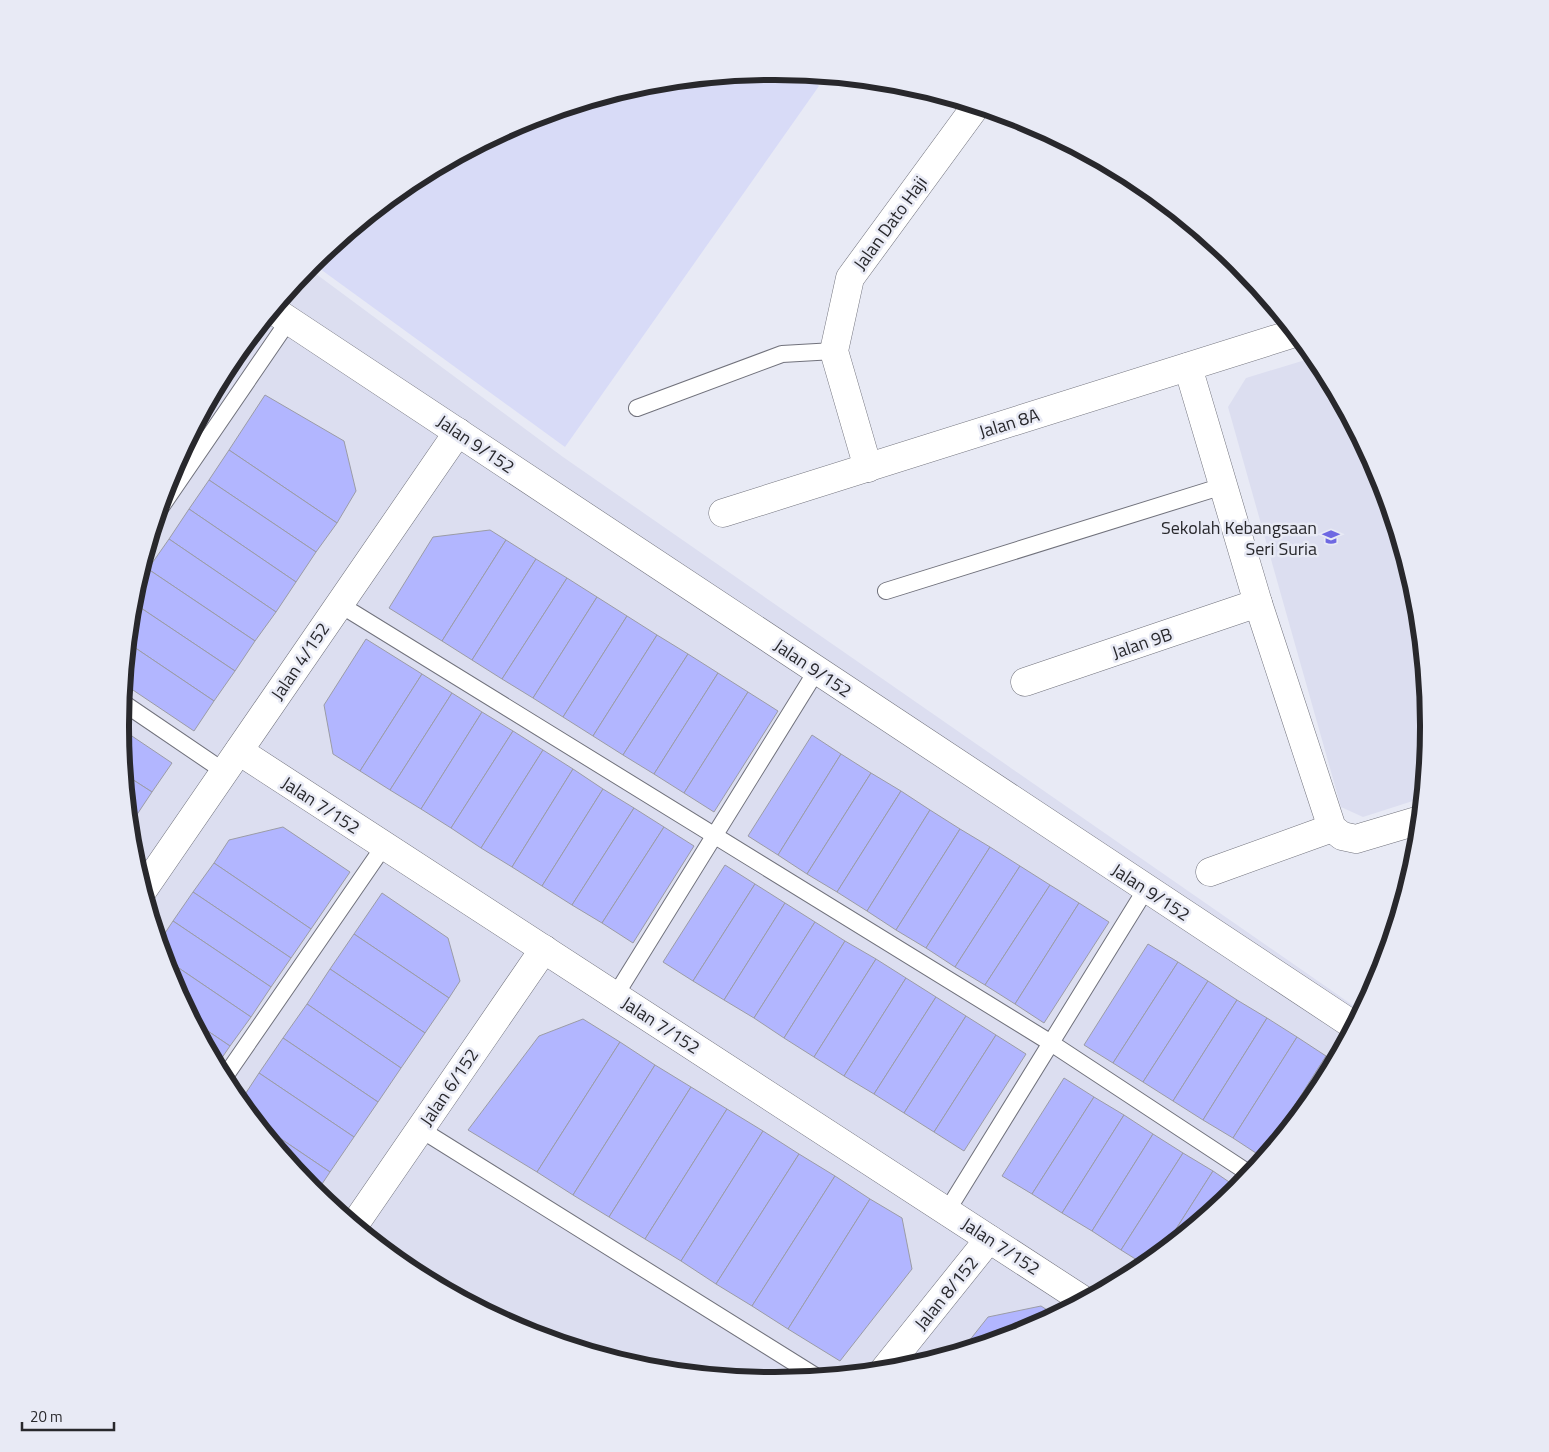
<svg xmlns="http://www.w3.org/2000/svg" width="1549" height="1452" viewBox="0 0 1549 1452" font-family="'Titillium Web',sans-serif">
	<style>
		.built { fill: #dcdef0 }
		.green { fill: #d8dbf7 }
		.building { fill: #b2b6ff; stroke: #9b9ca6 }
		.lines { fill: none; stroke-linecap: round; stroke-linejoin: round }
		.lane-casing { stroke: #71727c; stroke-width: 18 }
		.street-casing { stroke: #71727c; stroke-width: 29 }
		.lane { stroke: #fff; stroke-width: 16 }
		.street { stroke: #fff; stroke-width: 28 }
		.labels { text-anchor: middle; dominant-baseline: central; stroke-width: 5; stroke-linejoin: round; paint-order: stroke }
		.street-label { font-size: 18px; fill: #28282c; stroke: #e8eaf5 }
		.poi-label { font-size: 18px; fill: #28282c; stroke: #e8eaf5; text-anchor: end }
		.rim { fill: none; stroke: #28282c; stroke-width: 6 }
	</style>
	<rect width="100%" height="100%" fill="#e8eaf5"/>
	<g class="built">
		<polygon points="308,268 563,457 1361,1011 1319,1090 1237,1189 1138,1271 1025,1331 902,1368 774,1381 646,1368 524,1331 411,1270 311,1189 230,1090 169,976 132,853 120,726 132,598 170,475 230,362"/>
		<polygon points="1315,357 1319,362 1380,476 1417,599 1429,726 1422,798 1363,817 1341,807 1228,407 1246,378"/>
	</g>
	<polygon class="green" points="774,71 803,74 819,86 565,447 312,263 411,181 524,121 647,84"/>
	<g class="building">
		<polygon points="225,372 231,377 197,427 196,427"/>
		<polygon points="265,395 344,441 356,491 337,523 229,450"/>
		<polygon points="229,450 337,523 316,552 209,480"/>
		<polygon points="209,480 316,552 296,582 189,509"/>
		<polygon points="189,509 296,582 276,612 169,539"/>
		<polygon points="490,530 506,540 442,641 389,608 433,537"/>
		<polygon points="169,539 276,612 255,641 148,569"/>
		<polygon points="506,540 536,559 472,660 442,641"/>
		<polygon points="536,559 567,578 502,679 472,660"/>
		<polygon points="148,569 255,641 235,671 132,602 135,589"/>
		<polygon points="567,578 597,597 533,698 502,679"/>
		<polygon points="597,597 627,616 563,717 533,698"/>
		<polygon points="132,602 235,671 214,701 128,643"/>
		<polygon points="627,616 657,635 593,736 563,717"/>
		<polygon points="657,635 688,654 623,755 593,736"/>
		<polygon points="366,639 422,674 360,771 333,754 324,705"/>
		<polygon points="128,643 214,701 194,731 124,684"/>
		<polygon points="688,654 718,673 654,774 623,755"/>
		<polygon points="718,673 748,692 684,793 654,774"/>
		<polygon points="422,674 452,693 390,790 360,771"/>
		<polygon points="748,692 778,711 714,812 684,793"/>
		<polygon points="452,693 482,712 421,809 390,790"/>
		<polygon points="482,712 513,731 451,828 421,809"/>
		<polygon points="120,728 172,763 152,792 124,774"/>
		<polygon points="513,731 543,750 481,848 451,828"/>
		<polygon points="812,735 841,754 778,855 748,836"/>
		<polygon points="543,750 573,769 512,867 481,848"/>
		<polygon points="841,754 871,773 807,874 778,855"/>
		<polygon points="573,769 603,789 542,886 512,867"/>
		<polygon points="871,773 901,791 837,892 807,874"/>
		<polygon points="124,774 152,792 132,822 129,820"/>
		<polygon points="603,789 634,808 572,905 542,886"/>
		<polygon points="901,791 930,810 867,911 837,892"/>
		<polygon points="634,808 664,827 602,923 572,905"/>
		<polygon points="930,810 960,829 896,930 867,911"/>
		<polygon points="283,827 350,872 311,929 214,863 229,840"/>
		<polygon points="664,827 694,846 633,943 602,923"/>
		<polygon points="960,829 990,847 926,948 896,930"/>
		<polygon points="990,847 1020,866 955,967 926,948"/>
		<polygon points="214,863 311,929 291,958 193,892"/>
		<polygon points="725,865 755,884 693,981 663,962"/>
		<polygon points="1020,866 1050,885 985,985 955,967"/>
		<polygon points="755,884 785,903 724,1000 693,981"/>
		<polygon points="1050,885 1079,903 1015,1004 985,985"/>
		<polygon points="193,892 291,958 271,987 173,921"/>
		<polygon points="382,893 448,938 460,981 449,998 354,934"/>
		<polygon points="785,903 815,922 754,1018 724,1000"/>
		<polygon points="1079,903 1109,922 1044,1023 1015,1004"/>
		<polygon points="173,921 271,987 251,1017 164,958 159,942"/>
		<polygon points="815,922 845,941 784,1038 754,1018"/>
		<polygon points="354,934 449,998 425,1033 330,969"/>
		<polygon points="845,941 876,959 814,1057 784,1038"/>
		<polygon points="1148,944 1178,962 1113,1063 1084,1045"/>
		<polygon points="164,958 251,1017 230,1046 193,1021 169,976"/>
		<polygon points="876,959 906,978 844,1076 814,1057"/>
		<polygon points="1178,962 1208,981 1143,1082 1113,1063"/>
		<polygon points="330,969 425,1033 401,1068 307,1004"/>
		<polygon points="906,978 936,997 874,1094 844,1076"/>
		<polygon points="1208,981 1237,1000 1173,1101 1143,1082"/>
		<polygon points="936,997 966,1016 904,1113 874,1094"/>
		<polygon points="1237,1000 1267,1018 1203,1120 1173,1101"/>
		<polygon points="307,1004 401,1068 378,1102 283,1038"/>
		<polygon points="966,1016 996,1035 934,1132 904,1113"/>
		<polygon points="1267,1018 1297,1037 1233,1138 1203,1120"/>
		<polygon points="583,1019 620,1042 537,1172 468,1130 539,1036"/>
		<polygon points="193,1021 230,1046 217,1065"/>
		<polygon points="996,1035 1026,1054 964,1151 934,1132"/>
		<polygon points="1297,1037 1326,1056 1262,1157 1233,1138"/>
		<polygon points="283,1038 378,1102 354,1137 259,1073"/>
		<polygon points="620,1042 655,1065 573,1195 537,1172"/>
		<polygon points="1326,1056 1334,1061 1319,1090 1263,1157 1262,1157"/>
		<polygon points="655,1065 691,1087 609,1217 573,1195"/>
		<polygon points="259,1073 354,1137 330,1172 256,1122 240,1102"/>
		<polygon points="1064,1078 1094,1097 1032,1194 1002,1176"/>
		<polygon points="691,1087 727,1109 645,1239 609,1217"/>
		<polygon points="1094,1097 1124,1115 1062,1213 1032,1194"/>
		<polygon points="727,1109 763,1131 681,1261 645,1239"/>
		<polygon points="1124,1115 1153,1134 1092,1231 1062,1213"/>
		<polygon points="256,1122 330,1172 316,1193 311,1189"/>
		<polygon points="763,1131 799,1154 716,1284 681,1261"/>
		<polygon points="1153,1134 1183,1153 1121,1250 1092,1231"/>
		<polygon points="1183,1153 1213,1171 1162,1251 1145,1265 1121,1250"/>
		<polygon points="799,1154 835,1176 752,1306 716,1284"/>
		<polygon points="1213,1171 1238,1188 1162,1251"/>
		<polygon points="835,1176 870,1199 788,1329 752,1306"/>
		<polygon points="870,1199 902,1218 912,1269 840,1361 788,1329"/>
		<polygon points="1041,1306 1055,1315 1025,1331 975,1346 969,1341 988,1317"/>
		<polygon points="969,1341 975,1346 962,1350"/>
	</g>
	<g class="lines">
		<g class="lane-casing">
			<g id="lane">
				<polyline points="637,408 782,354 834,351"/>
				<polyline points="159,510 289,320"/>
				<polyline points="886,591 1223,486"/>
				<polyline points="339,604 1051,1043 1250,1174"/>
				<polyline points="122,702 225,772"/>
				<polyline points="615,996 817,670"/>
				<polyline points="224,1078 384,846"/>
				<polyline points="420,1129 817,1377"/>
				<polyline points="947,1211 1146,889"/>
			</g>
		</g>
		<g class="street-casing">
			<g id="street">
				<polyline points="273,310 1353,1025"/>
				<polyline points="1188,367 1258,603 1332,828 1342,836 1356,839 1420,820"/>
				<polyline points="868,468 834,351 850,278 976,106"/>
				<polyline points="723,513 1295,333"/>
				<polyline points="1025,682 1258,603"/>
				<polyline points="239,751 1083,1300"/>
				<polyline points="1210,872 1332,828"/>
				<polyline points="143,890 458,432"/>
				<polyline points="355,1224 544,949"/>
				<polyline points="884,1370 989,1239"/>
			</g>
		</g>
		<use href="#lane" class="lane"/>
		<use href="#street" class="street"/>
	</g>
	<defs>
		<g id="school-bare" transform="scale(1.35)"><path d="M0-5L7-2L0 1L-7-2ZM-4 1L0 2.5L4 1V4Q0 6-4 4Z" fill="#6e68e2" stroke="#e8eaf5" stroke-width="2.5" paint-order="stroke"/></g>
	</defs>
	<g fill-rule="evenodd">
		<use href="#school-bare" x="1331" y="537"/>
	</g>
	<g class="labels">
		<g class="street-label">
			<text transform="translate(890 223) rotate(-54)">Jalan Dato Haji</text>
			<text transform="translate(1009 423) rotate(-17)">Jalan 8A</text>
			<text transform="translate(476 444) rotate(34)">Jalan 9/152</text>
			<text transform="translate(1142 643) rotate(-19)">Jalan 9B</text>
			<text transform="translate(300 661) rotate(-56)">Jalan 4/152</text>
			<text transform="translate(813 668) rotate(34)">Jalan 9/152</text>
			<text transform="translate(321 805) rotate(33)">Jalan 7/152</text>
			<text transform="translate(1151 892) rotate(33)">Jalan 9/152</text>
			<text transform="translate(661 1025) rotate(33)">Jalan 7/152</text>
			<text transform="translate(449 1087) rotate(-56)">Jalan 6/152</text>
			<text transform="translate(1001 1246) rotate(33)">Jalan 7/152</text>
			<text transform="translate(946 1293) rotate(-51)">Jalan 8/152</text>
		</g>
		<g class="poi-label">
			<text x="1317" y="527">Sekolah Kebangsaan<tspan x="1317" dy="21">Seri Suria</tspan></text>
		</g>
	</g>
	<path d="M0 0H1549V1452H0ZM774 80H775A645 645 0 0 1 1420 725V727A645 645 0 0 1 775 1372H774A645 645 0 0 1 129 727V725A645 645 0 0 1 774 80Z" fill="#e8eaf5" fill-rule="evenodd"/>
	<path class="rim" d="M774 80H775A645 645 0 0 1 1420 725V727A645 645 0 0 1 775 1372H774A645 645 0 0 1 129 727V725A645 645 0 0 1 774 80Z"/>
	<path d="M22 1422v8h92v-8" fill="none" stroke="#28282c" stroke-width="2.5"/>
	<text x="30" y="1422" font-size="15" fill="#28282c" stroke="#e8eaf5" stroke-width="4" paint-order="stroke">20 m</text>
</svg>
